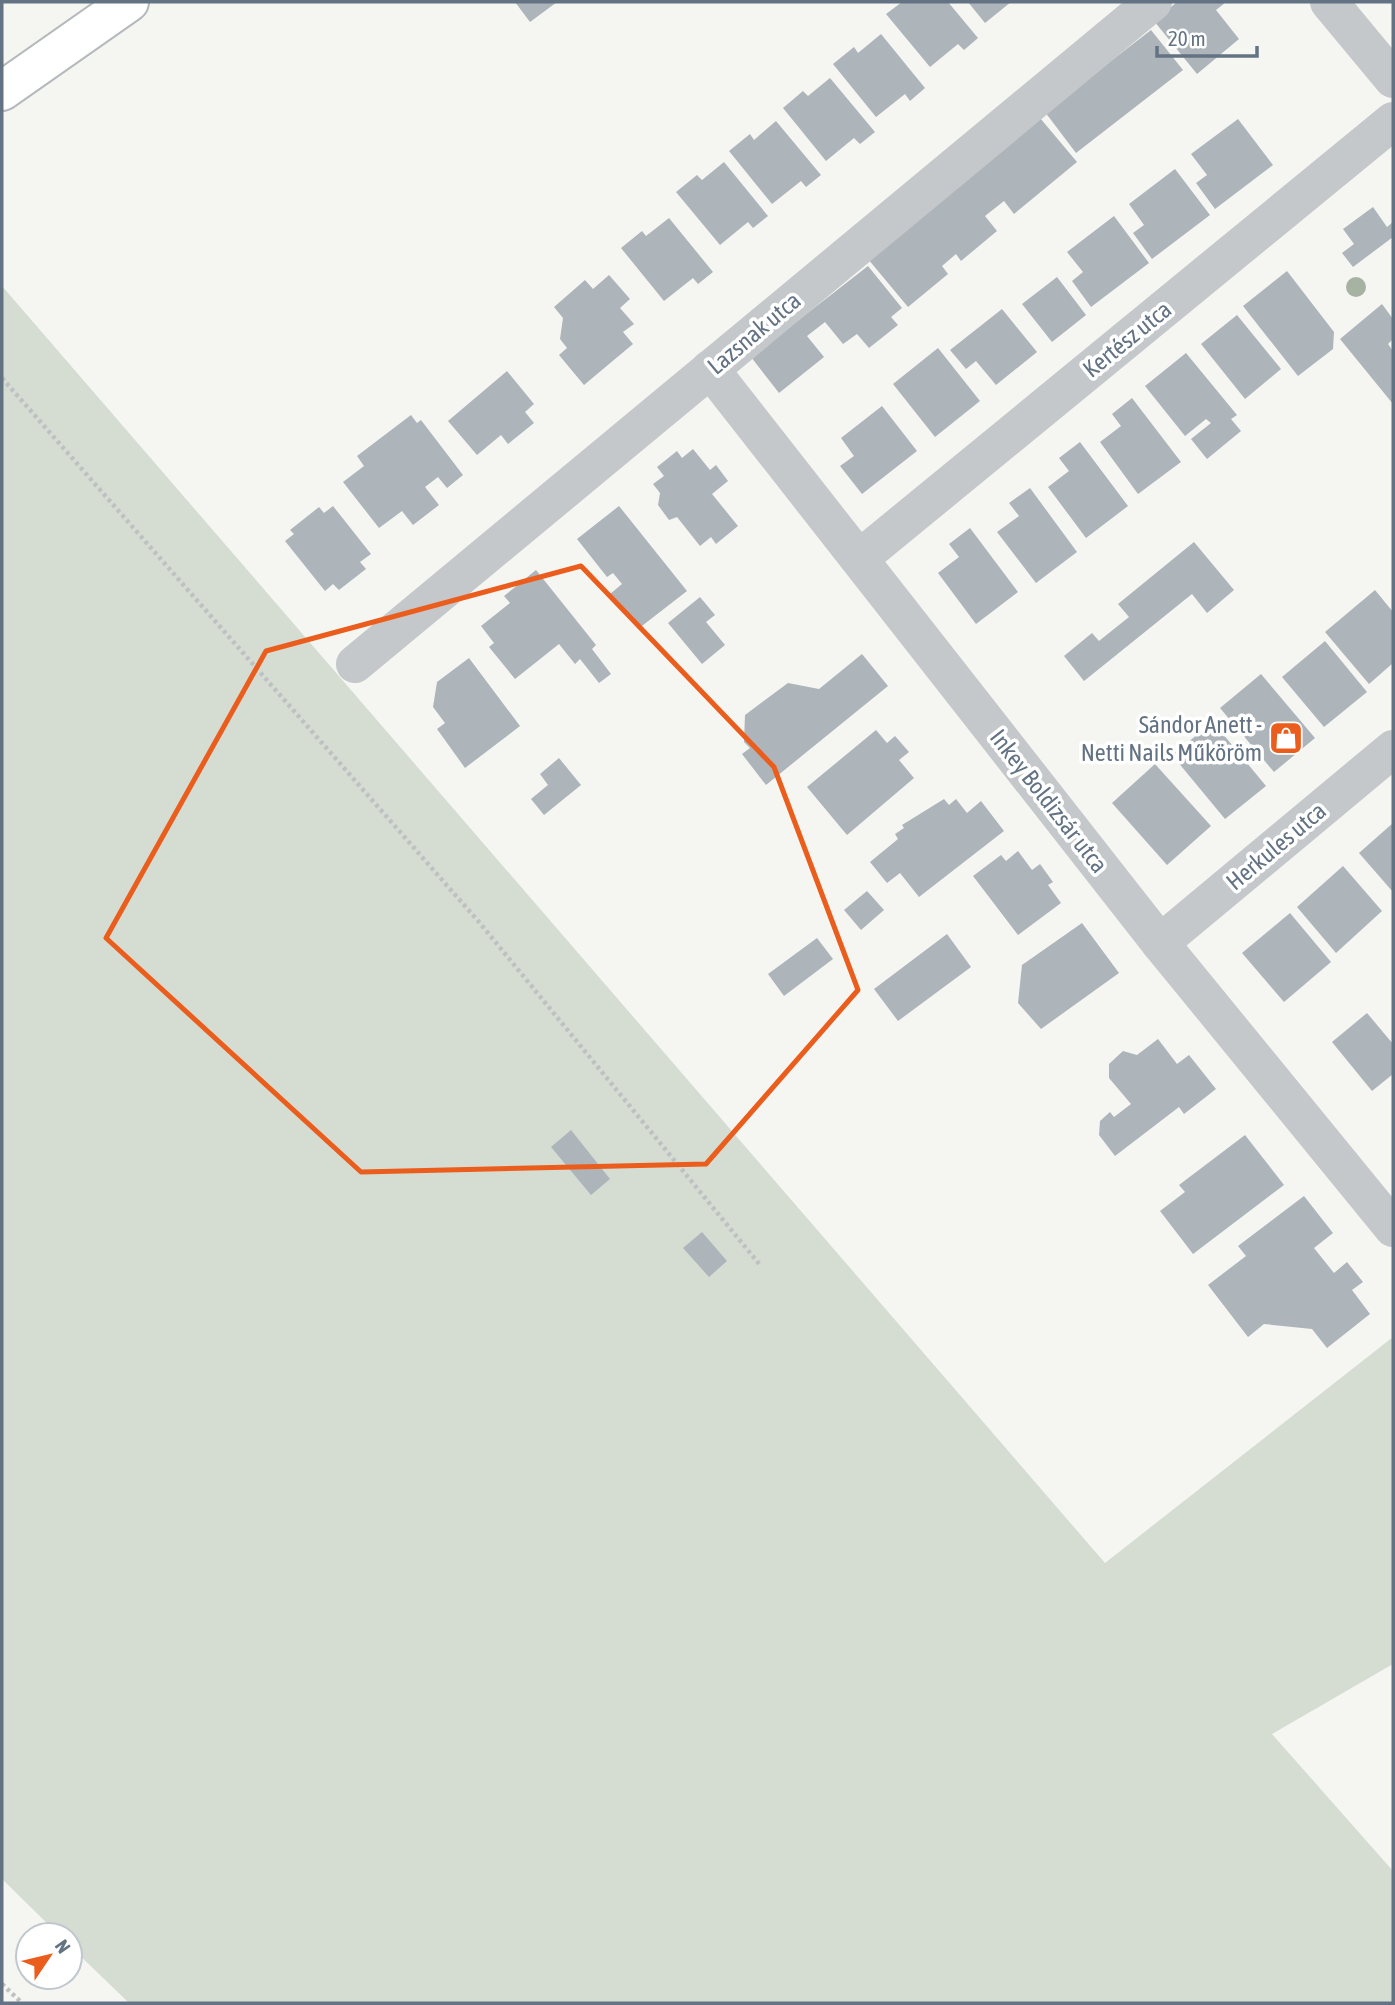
<svg xmlns="http://www.w3.org/2000/svg" width="1395" height="2005" viewBox="0 0 1395 2005" font-family="'Asap Condensed',sans-serif">
	<style>
		.green { fill: #d5ddd2 }
		.building { fill: #adb4ba }
		.lines { fill: none; stroke-linecap: round; stroke-linejoin: round }
		.major-casing { stroke: #b5b9bd; stroke-width: 42 }
		.path { stroke: #bec0c2; stroke-width: 4.5; stroke-dasharray: 3.5 3.5; stroke-linecap: butt }
		.minor { stroke: #c5c8cb; stroke-width: 38 }
		.major { stroke: #fff; stroke-width: 38 }
		.tree { fill: #a6b2a2 }
		.marked { fill: none; stroke: #eb5d1c; stroke-width: 5; stroke-linejoin: round }
		.labels { text-anchor: middle; dominant-baseline: central; stroke-width: 7; stroke-linejoin: round; paint-order: stroke }
		.street-label { font-size: 24px; fill: #637384; stroke: #fff }
		.poi-label { font-size: 24px; fill: #637384; stroke: #fff; text-anchor: end }
	</style>
	<rect width="100%" height="100%" fill="#f5f6f1"/>
	<polygon class="green" points="2,286 1105,1563 1393,1337 1393,1664 1272,1734 1393,1871 1393,2003 129,2003 70,1946 70,1935 59,1935 2,1879"/>
	<g class="building">
		<polygon points="515,2 557,2 530,22"/>
		<polygon points="902,2 948,2 978,38 964,50 958,44 930,67 886,14"/>
		<polygon points="968,2 1011,2 985,23"/>
		<polygon points="1177,2 1226,2 1216,10 1239,39 1197,74 1154,21"/>
		<polygon points="1151,30 1183,70 1076,153 1045,112"/>
		<polygon points="881,34 925,88 910,101 905,94 876,117 833,64 854,47 858,53"/>
		<polygon points="830,78 875,132 860,144 854,138 826,161 783,108 803,91 808,96"/>
		<polygon points="1040,118 1077,162 1014,214 1004,201 985,216 997,231 961,261 956,254 942,266 948,274 908,307 868,259"/>
		<polygon points="1238,119 1273,165 1215,209 1196,183 1207,175 1191,154"/>
		<polygon points="776,121 821,175 806,187 801,181 772,204 729,151 750,134 754,140"/>
		<polygon points="724,162 768,216 753,228 748,222 720,245 676,192 697,175 702,180"/>
		<polygon points="1175,169 1210,215 1152,259 1133,233 1144,225 1129,204"/>
		<polygon points="1373,207 1387,227 1393,222 1393,237 1353,267 1342,253 1354,244 1343,229"/>
		<polygon points="1114,216 1149,263 1091,307 1072,281 1083,272 1067,252"/>
		<polygon points="669,218 713,272 698,284 693,278 664,301 621,248 642,231 646,236"/>
		<polygon points="868,266 902,308 891,317 898,325 869,348 857,334 843,344 825,322 807,336 824,357 779,393 751,357"/>
		<polygon points="1287,271 1334,332 1333,349 1298,376 1243,306"/>
		<polygon points="609,275 630,299 620,308 634,324 623,332 633,344 584,385 559,355 567,348 560,339 563,318 554,307 585,280 593,289"/>
		<polygon points="1057,277 1086,315 1052,342 1022,304"/>
		<polygon points="1382,304 1393,319 1393,339 1388,344 1393,351 1393,404 1340,339"/>
		<polygon points="1002,309 1037,352 996,385 976,361 966,369 950,350"/>
		<polygon points="1237,315 1281,369 1245,399 1201,344"/>
		<polygon points="938,348 980,401 935,437 893,384"/>
		<polygon points="1186,353 1237,415 1231,419 1241,431 1207,459 1191,439 1211,423 1206,419 1185,436 1145,386"/>
		<polygon points="507,371 534,404 525,412 534,423 508,444 501,435 477,455 448,421"/>
		<polygon points="1132,398 1181,462 1138,494 1100,442 1121,426 1112,414"/>
		<polygon points="882,406 917,451 862,494 840,466 854,456 841,438"/>
		<polygon points="411,415 417,423 421,420 463,475 447,488 438,477 425,487 439,505 413,525 402,511 379,528 343,482 364,466 357,456"/>
		<polygon points="1080,442 1128,506 1086,538 1048,487 1069,471 1059,458"/>
		<polygon points="693,449 710,470 716,465 728,481 712,494 738,526 716,544 711,537 700,546 677,517 669,520 658,505 660,493 653,484 664,476 657,467 677,451 682,458"/>
		<polygon points="1030,488 1077,552 1036,583 997,532 1019,516 1009,503"/>
		<polygon points="333,506 371,554 360,562 366,569 339,590 333,584 325,591 285,541 294,534 290,530 319,507 324,513"/>
		<polygon points="619,506 687,591 638,629 610,594 622,584 613,573 607,577 577,539"/>
		<polygon points="970,528 1018,592 976,624 938,573 959,557 949,544"/>
		<polygon points="1194,542 1234,590 1207,613 1192,594 1084,681 1064,656 1092,633 1099,641 1129,617 1118,604"/>
		<polygon points="536,570 596,645 592,649 611,674 599,683 580,659 575,664 559,644 515,679 489,647 494,643 481,626 510,603 504,596"/>
		<polygon points="1375,590 1393,612 1393,663 1369,684 1325,632"/>
		<polygon points="700,597 715,615 706,622 725,645 702,664 668,623"/>
		<polygon points="1325,641 1367,692 1324,727 1282,677"/>
		<polygon points="862,654 888,686 766,785 742,754 750,748 744,742 745,715 788,683 819,689"/>
		<polygon points="469,658 520,726 465,768 437,729 445,723 433,707 437,682"/>
		<polygon points="1261,674 1315,738 1274,772 1220,708"/>
		<polygon points="1213,722 1266,786 1225,819 1172,755"/>
		<polygon points="876,730 887,743 895,736 909,752 899,760 914,778 847,835 807,787"/>
		<polygon points="559,758 581,785 544,815 531,799 548,785 540,774"/>
		<polygon points="1155,764 1211,826 1167,865 1112,803"/>
		<polygon points="944,799 949,805 956,799 967,813 981,801 1004,831 919,897 900,873 887,883 870,862 898,839 895,834 904,828 902,825"/>
		<polygon points="1393,823 1393,892 1359,853"/>
		<polygon points="1018,851 1032,870 1040,864 1053,882 1048,885 1061,903 1018,935 973,876 1001,855 1006,861"/>
		<polygon points="1343,866 1382,911 1336,953 1297,907"/>
		<polygon points="867,891 884,910 861,930 844,910"/>
		<polygon points="1290,913 1331,962 1284,1002 1242,953"/>
		<polygon points="1082,923 1119,973 1041,1029 1018,1003 1022,965"/>
		<polygon points="947,934 971,967 898,1021 874,989"/>
		<polygon points="817,938 833,959 784,996 768,974"/>
		<polygon points="1367,1013 1393,1044 1393,1074 1372,1091 1332,1042"/>
		<polygon points="1158,1039 1177,1064 1189,1055 1216,1089 1184,1114 1179,1107 1115,1156 1099,1135 1100,1121 1110,1112 1114,1117 1131,1104 1109,1078 1109,1064 1123,1051 1137,1055"/>
		<polygon points="571,1130 610,1179 591,1195 551,1147"/>
		<polygon points="1245,1135 1284,1185 1193,1254 1160,1211 1185,1192 1179,1185"/>
		<polygon points="1304,1196 1333,1233 1314,1248 1334,1273 1347,1262 1363,1282 1352,1290 1370,1314 1327,1348 1312,1329 1264,1324 1248,1337 1208,1285 1246,1256 1238,1246"/>
		<polygon points="702,1232 727,1261 709,1277 683,1248"/>
	</g>
	<g class="lines">
		<g class="major-casing">
			<polyline id="major" points="2,91 129,2"/>
		</g>
		<g class="path">
			<polyline points="2,378 479,922 760,1265"/>
			<polyline points="2,1984 22,2003"/>
		</g>
		<g class="minor">
			<polyline points="1329,2 1393,79"/>
			<polyline points="710,369 1160,943 1393,1228"/>
			<polyline points="860,558 1393,121"/>
			<polyline points="355,664 1153,2"/>
			<polyline points="1160,943 1393,749"/>
		</g>
		<use href="#major" class="major"/>
	</g>
	<circle class="tree" cx="1356" cy="287" r="10"/>
	<path class="marked" d="M581,566l193,201 84,223 -152,174 -345,8 -255,-234 160,-287z"/>
	<defs>
		<g id="shop-square" transform="scale(1.75)"><rect x="-9" y="-9" width="18" height="18" rx="4" fill="#eb5d1c" stroke="#fff"/><path d="M-5-2.5h2.3a2.7 3.5 0 0 1 5.4 0H5L5.5 6h-11ZM-1.5-2.5h3a1.5 2.3 0 0 0-3 0Z" fill="#fff"/></g>
	</defs>
	<g fill-rule="evenodd">
		<use href="#shop-square" x="1286" y="738"/>
	</g>
	<g class="labels">
		<g class="street-label">
			<text transform="translate(754 333) rotate(-40)">Lazsnak utca</text>
			<text transform="translate(1127 339) rotate(-39)">Kertész utca</text>
			<text transform="translate(1049 801) rotate(52)">Inkey Boldizsár utca</text>
			<text transform="translate(1276 846) rotate(-40)">Herkules utca</text>
		</g>
		<g class="poi-label">
			<text x="1262" y="724">Sándor Anett -<tspan x="1262" dy="28">Netti Nails Műköröm</tspan></text>
		</g>
	</g>
	<rect width="1395" height="2005" fill="none" stroke="#637384" stroke-width="7"/>
	<g transform="translate(49 1956) rotate(55)"><circle r="33" fill="#ffffff" stroke="#c1c7ce" stroke-width="2"/>
	<path d="M0-5L12 26L0 18L-12 26Z" fill="#eb5d1c"/>
	<text y="-10" font-size="19" font-weight="bold" text-anchor="middle" fill="#637384">N</text>
	</g>
	<path d="M1157 46v10h100v-10" fill="none" stroke="#637384" stroke-width="3.5"/>
	<text x="1168" y="46" font-size="21" fill="#637384" stroke="#ffffff" stroke-width="5" paint-order="stroke">20 m</text>
</svg>
